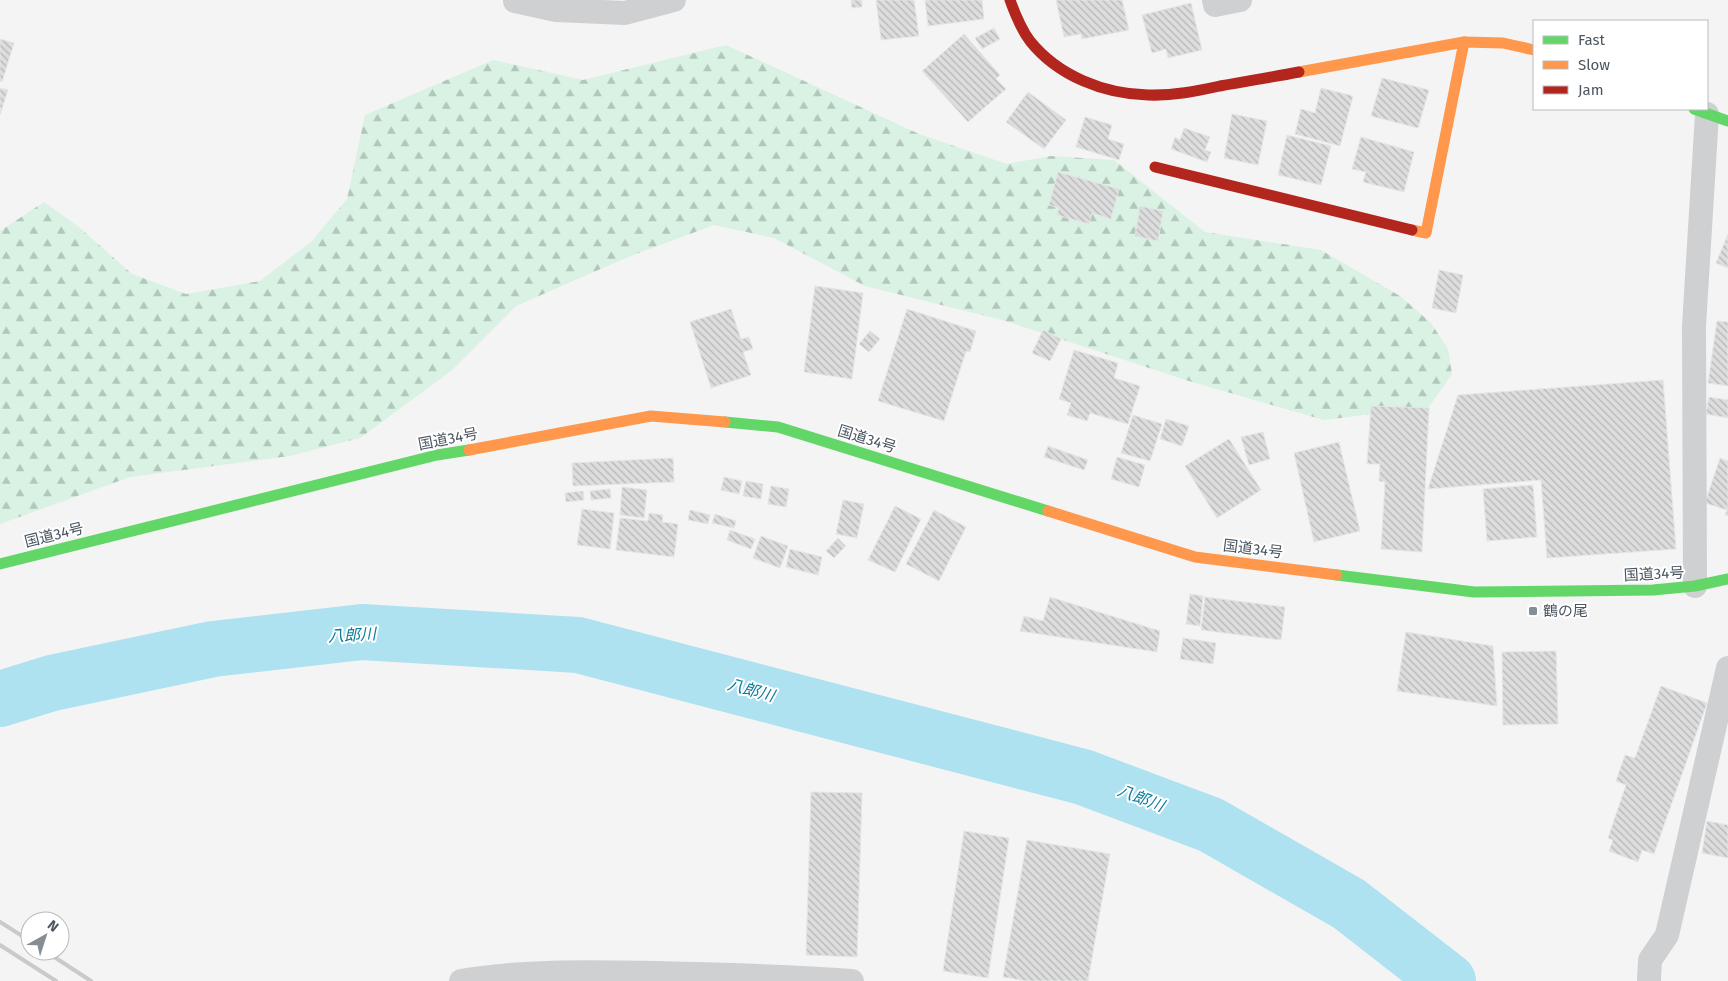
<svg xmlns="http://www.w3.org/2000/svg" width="1728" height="981" viewBox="0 0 1728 981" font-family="'Fira Sans','Noto Sans JP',sans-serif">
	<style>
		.forest { fill: url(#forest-firs) }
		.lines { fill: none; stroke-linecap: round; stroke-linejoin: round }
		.river { stroke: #aee2f0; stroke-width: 56 }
		.building { fill: url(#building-back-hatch); stroke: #e5e6e7 }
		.street { stroke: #ced0d2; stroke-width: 24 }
		.fast { stroke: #63d668; stroke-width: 11 }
		.slow { stroke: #ff974d; stroke-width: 11 }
		.jam { stroke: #b3261e; stroke-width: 11 }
		.rail { stroke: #c9cacc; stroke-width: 4 }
		.poi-dot { fill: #868d94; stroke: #fff; stroke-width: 2 }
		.labels { text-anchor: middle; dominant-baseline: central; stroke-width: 4; stroke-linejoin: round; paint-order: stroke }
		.street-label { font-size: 15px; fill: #4a5661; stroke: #fff }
		.poi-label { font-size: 15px; fill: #4a5661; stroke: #fff; text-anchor: start }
		.water-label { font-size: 16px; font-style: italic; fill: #0c7c9b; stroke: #fff }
	</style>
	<defs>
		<pattern id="forest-firs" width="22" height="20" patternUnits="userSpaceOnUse" patternTransform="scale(1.25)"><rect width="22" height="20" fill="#d9f2e3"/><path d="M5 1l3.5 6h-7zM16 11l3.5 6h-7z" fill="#b2c7bb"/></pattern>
		<pattern id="building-back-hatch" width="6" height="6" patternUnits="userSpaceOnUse" patternTransform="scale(1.25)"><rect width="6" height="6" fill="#ddddde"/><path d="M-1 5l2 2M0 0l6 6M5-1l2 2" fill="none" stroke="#b5b6b7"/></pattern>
	</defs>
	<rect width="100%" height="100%" fill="#f4f4f4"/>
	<polygon class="forest" points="726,45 919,134 1007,164 1051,156 1114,160 1205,232 1321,250 1400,296 1431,323 1448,349 1452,374 1429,407 1324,420 1192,382 1002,320 865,286 774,238 714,225 628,257 516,306 451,371 360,438 290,456 130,477 0,524 0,231 44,202 79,227 132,274 186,294 260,281 312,241 347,199 365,115 493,60 583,80"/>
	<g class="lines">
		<polyline class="river" points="0,699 52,683 213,649 362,632 578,645 1083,777 1211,825 1349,904 1448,981"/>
	</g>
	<g class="building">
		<polygon points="851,0 862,0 862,7 852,8"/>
		<polygon points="876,0 914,0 919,36 881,40"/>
		<polygon points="925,0 982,0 984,19 928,26"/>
		<polygon points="1056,0 1122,0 1129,30 1082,39 1081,34 1064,37"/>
		<polygon points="1191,3 1202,50 1168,58 1166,49 1152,53 1142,15"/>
		<polygon points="994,28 1000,39 982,49 975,38"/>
		<polygon points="964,34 1000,75 996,79 1006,89 968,122 922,71"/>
		<polygon points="0,39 14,43 2,82 0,81"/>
		<polygon points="1382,78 1429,90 1418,128 1371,116"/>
		<polygon points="0,88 8,90 0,115"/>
		<polygon points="1321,88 1353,96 1340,146 1295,134 1301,109 1315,113"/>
		<polygon points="1028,92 1066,120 1044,149 1006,122"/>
		<polygon points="1232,114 1267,121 1258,165 1224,158"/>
		<polygon points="1085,117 1112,125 1108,139 1124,144 1119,160 1076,147"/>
		<polygon points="1184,128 1210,137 1205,150 1211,152 1207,162 1171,149 1175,137 1180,140"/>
		<polygon points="1287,135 1331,146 1321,185 1278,175"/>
		<polygon points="1361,137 1414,152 1404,192 1363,182 1366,172 1352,169"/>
		<polygon points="1058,172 1119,189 1111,219 1092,213 1089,224 1057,215 1059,208 1049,205"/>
		<polygon points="1140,206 1163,211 1158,241 1135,236"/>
		<polygon points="1728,234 1728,268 1716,263"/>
		<polygon points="1439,270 1463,275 1456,313 1432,308"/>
		<polygon points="815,286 863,293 852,379 804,372"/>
		<polygon points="731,309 741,339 749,337 753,349 743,352 751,375 711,388 690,322"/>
		<polygon points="907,309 976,331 970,352 966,351 944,421 878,401"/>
		<polygon points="1717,321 1728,322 1728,386 1708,383"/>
		<polygon points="1043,330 1061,339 1050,361 1032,353"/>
		<polygon points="870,331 880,339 869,352 859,344"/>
		<polygon points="1074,350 1118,363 1114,378 1140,386 1128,424 1090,413 1087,421 1067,415 1071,403 1059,399"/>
		<polygon points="1663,380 1676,549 1547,558 1541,480 1428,489 1458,395"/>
		<polygon points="1709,397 1728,400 1728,418 1706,414"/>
		<polygon points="1371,406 1429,408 1422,552 1381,549 1385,482 1379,481 1380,464 1367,464"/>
		<polygon points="1133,415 1162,424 1150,461 1121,453"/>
		<polygon points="1166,419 1189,426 1182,446 1160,439"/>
		<polygon points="1263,432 1270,459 1249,465 1241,437"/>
		<polygon points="1229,439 1261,490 1217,518 1185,466"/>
		<polygon points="1339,442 1360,531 1314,542 1294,453"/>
		<polygon points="1048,446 1088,460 1084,470 1044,457"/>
		<polygon points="1117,457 1145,465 1139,487 1111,479"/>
		<polygon points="673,458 674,482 573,486 572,463"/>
		<polygon points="1720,458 1728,461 1728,516 1725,515 1727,510 1705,503"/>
		<polygon points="724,477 742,481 739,494 721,490"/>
		<polygon points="746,481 763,484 761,499 743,496"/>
		<polygon points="1533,485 1537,537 1487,541 1483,489"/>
		<polygon points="771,486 789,489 786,507 768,504"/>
		<polygon points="622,487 647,490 644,518 620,515"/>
		<polygon points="610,489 611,498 591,500 590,491"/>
		<polygon points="583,491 584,500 566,502 565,493"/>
		<polygon points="843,500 864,504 857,538 836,534"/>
		<polygon points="895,506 921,519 895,572 868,560"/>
		<polygon points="582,509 614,513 610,549 577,545"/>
		<polygon points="690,510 710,515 708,524 688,520"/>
		<polygon points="934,510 966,527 939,581 906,564"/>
		<polygon points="649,513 663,515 662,522 678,524 674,557 616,550 620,518 648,521"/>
		<polygon points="715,514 736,521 734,528 712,523"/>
		<polygon points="730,530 755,539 751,549 727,540"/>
		<polygon points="761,536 788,546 780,568 753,558"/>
		<polygon points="838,538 846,546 834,558 826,551"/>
		<polygon points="790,549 822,557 818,575 786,567"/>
		<polygon points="1190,594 1203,596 1200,626 1186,624"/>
		<polygon points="1050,597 1160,631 1157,652 1020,631 1024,616 1043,621"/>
		<polygon points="1205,597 1285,607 1281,640 1201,630"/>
		<polygon points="1406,632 1493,646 1497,706 1397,691"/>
		<polygon points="1183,638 1216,643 1213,664 1180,659"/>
		<polygon points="1556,651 1558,724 1503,725 1502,652"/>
		<polygon points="1661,686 1707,703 1654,854 1642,850 1638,862 1609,851 1613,840 1608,838 1626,785 1616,781 1625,755 1635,758"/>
		<polygon points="811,792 862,793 857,957 806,955"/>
		<polygon points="1707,821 1728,825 1728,858 1702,853"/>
		<polygon points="964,831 1009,838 988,978 943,971"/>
		<polygon points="1027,840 1110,854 1088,981 1027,981 1003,977"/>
	</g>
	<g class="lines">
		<g class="street">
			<polyline points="516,0 515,1 556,10 625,13 674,0"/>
			<polyline points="1214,0 1215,5 1240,0"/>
			<polyline points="1695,586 1694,326 1707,114"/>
			<path d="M461,981c65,-11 132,-9 197,-8 65,2 129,3 194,8"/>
			<polyline points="1649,981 1650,960 1667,935 1728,668"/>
		</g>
		<g class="fast">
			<polyline points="1694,109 1728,121"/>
			<polyline points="725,422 778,427 1048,511"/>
			<polyline points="0,564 437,455 469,450"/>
			<polyline points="1337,575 1474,592 1653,590 1695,586 1728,579"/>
		</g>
		<g class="slow">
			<polyline points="1299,72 1464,42 1503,43 1534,50"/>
			<polyline points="1412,230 1426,233 1464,42"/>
			<polyline points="469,450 651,416 725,422"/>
			<polyline points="1048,511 1195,557 1337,575"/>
		</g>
		<g class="jam">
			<path d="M1010,0c5,14 11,29 20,41 28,35 74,53 118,54 25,1 49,-4 72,-9 27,-5 53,-9 79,-14"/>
			<polyline points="1155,167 1412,230"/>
		</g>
		<g class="rail">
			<polyline points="0,922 30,941"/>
			<polyline points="0,945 56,981"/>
			<polyline points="45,951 91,981"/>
		</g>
	</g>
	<rect class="poi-dot" x="1528" y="606" width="10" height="10" rx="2.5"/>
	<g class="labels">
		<g class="street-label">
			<text transform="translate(448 439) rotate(-11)">国道34号</text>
			<text transform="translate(867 439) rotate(17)">国道34号</text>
			<text transform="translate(54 535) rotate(-14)">国道34号</text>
			<text transform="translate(1253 549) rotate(7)">国道34号</text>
			<text transform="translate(1654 574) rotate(-3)">国道34号</text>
		</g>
		<g class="poi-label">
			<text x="1543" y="611">鶴の尾</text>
		</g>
		<g class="water-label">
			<text transform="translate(352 635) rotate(-3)">八郎川</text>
			<text transform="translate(751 690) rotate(15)">八郎川</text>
			<text transform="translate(1141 798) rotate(21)">八郎川</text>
		</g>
	</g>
	<rect x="1533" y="20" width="175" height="90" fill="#ffffff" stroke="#b7bbc0"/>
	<rect x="1543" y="36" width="25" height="8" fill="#63d668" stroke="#b7bbc0"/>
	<text x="1578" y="45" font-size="15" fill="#4a5661">Fast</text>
	<rect x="1543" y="61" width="25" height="8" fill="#ff974d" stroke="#b7bbc0"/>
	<text x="1578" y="70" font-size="15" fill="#4a5661">Slow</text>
	<rect x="1543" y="86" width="25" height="8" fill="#b3261e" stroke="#b7bbc0"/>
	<text x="1578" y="95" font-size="15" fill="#4a5661">Jam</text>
	<g transform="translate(45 936) rotate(39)"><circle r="24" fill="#ffffff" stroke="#b7bbc0"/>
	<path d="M0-4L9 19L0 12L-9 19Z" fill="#868d94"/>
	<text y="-8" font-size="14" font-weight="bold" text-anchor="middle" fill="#4a5661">N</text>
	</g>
</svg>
